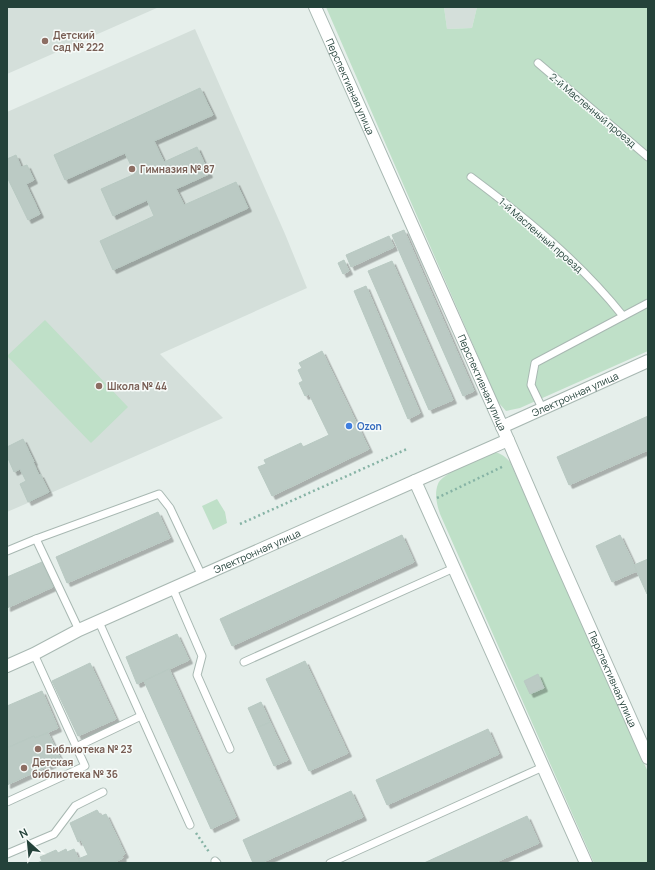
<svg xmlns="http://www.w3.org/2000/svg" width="655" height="870" viewBox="0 0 655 870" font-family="Manrope,sans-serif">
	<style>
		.built { fill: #d4dfda }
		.green { fill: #bfe0c8 }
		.building { fill: #bbcac4; stroke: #b8c9c2; filter: url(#shadow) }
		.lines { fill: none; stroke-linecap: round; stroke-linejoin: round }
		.service-casing { stroke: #a8b8b2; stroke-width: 9 }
		.minor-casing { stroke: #a8b8b2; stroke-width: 14 }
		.tertiary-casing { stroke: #a8b8b2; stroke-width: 14 }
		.path { stroke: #86b3a5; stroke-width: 2.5; stroke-dasharray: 2 3; stroke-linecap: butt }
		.service { stroke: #fff; stroke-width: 7 }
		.minor { stroke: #fff; stroke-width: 12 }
		.tertiary { stroke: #fff; stroke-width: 12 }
		.education-dot { fill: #8d6e63; stroke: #f7fbf9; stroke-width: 1.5 }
		.shop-dot { fill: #3f7fe0; stroke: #f7fbf9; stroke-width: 1.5 }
		.labels { text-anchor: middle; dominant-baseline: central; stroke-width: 3; stroke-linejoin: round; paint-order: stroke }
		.education-label { font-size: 10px; font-weight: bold; fill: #785e54; stroke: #f7fbf9; text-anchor: start }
		.street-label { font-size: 10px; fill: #24423a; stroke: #f7fbf9 }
		.shop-label { font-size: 10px; font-weight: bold; fill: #366cbe; stroke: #f7fbf9; text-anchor: start }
	</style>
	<defs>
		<filter id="shadow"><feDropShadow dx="3.5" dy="3.5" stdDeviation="0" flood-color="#0004"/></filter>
	</defs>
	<rect width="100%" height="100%" fill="#e6efeb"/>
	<g class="built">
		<polygon points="7,7 159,7 7,74"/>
		<polygon points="444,7 477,7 472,28 447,29"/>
		<polygon points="195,29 285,234 307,288 160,354 223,418 7,512 7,112"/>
	</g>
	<g class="green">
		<polygon points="326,7 444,7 447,29 472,28 477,7 648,7 648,351 520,408 506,411 498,402"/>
		<polygon points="45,320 128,407 91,443 7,356"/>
		<path d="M490,452c9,0 14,3 20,10l138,310v91h-54l-154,-349c-3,-9 -6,-20 -2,-30 3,-10 42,-26 52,-32z"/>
		<polygon points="217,499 225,512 227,523 213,530 202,506"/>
	</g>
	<g class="building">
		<polygon points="200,88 213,115 154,141 164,162 197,147 209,174 176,189 184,205 236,182 248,208 113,270 100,241 154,216 147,200 113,216 101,189 135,174 125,153 65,180 54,155"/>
		<polygon points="16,155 21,167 27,165 34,180 26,184 40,214 28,220 7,177 7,159"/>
		<polygon points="404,230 474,391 463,396 392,235"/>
		<polygon points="389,236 394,247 351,267 346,255"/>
		<polygon points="344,260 349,271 343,274 338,263"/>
		<polygon points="392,261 453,400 429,410 368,271"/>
		<polygon points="366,286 420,413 408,419 354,291"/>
		<polygon points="322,351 369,449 272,496 258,467 266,464 264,460 301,443 303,447 329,435 309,394 305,396 299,383 303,381 298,370 302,368 299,363"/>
		<polygon points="648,416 648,450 569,485 557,457"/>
		<polygon points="23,439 34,462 33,462 39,475 40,474 49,492 28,502 20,484 26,481 20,469 14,472 7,456 7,447"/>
		<polygon points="158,512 170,538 67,583 56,557"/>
		<polygon points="402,535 414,562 232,646 220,619"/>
		<polygon points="620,535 637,571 612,582 596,546"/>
		<polygon points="648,559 648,594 647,594 634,565"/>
		<polygon points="42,562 53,587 7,608 7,577"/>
		<polygon points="177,634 189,660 137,684 126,657"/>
		<polygon points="305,661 348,753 309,771 266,679"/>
		<polygon points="90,663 116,719 78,736 52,681"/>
		<polygon points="169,669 236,817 211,829 144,681"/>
		<polygon points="538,674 544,688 530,694 524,681"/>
		<polygon points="42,691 58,728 35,738 34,736 7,748 7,706"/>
		<polygon points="261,702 270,722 257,728 248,708"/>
		<polygon points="270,722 288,760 274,766 257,728"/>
		<polygon points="488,729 499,754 387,805 376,780"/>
		<polygon points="48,733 61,760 7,785 7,748 34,736 35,738"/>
		<polygon points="351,791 363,817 261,863 253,863 243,840"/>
		<polygon points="97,810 101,816 106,814 125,854 122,856 123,858 113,863 80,863 78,859 88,855 81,840 78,842 70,823"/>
		<polygon points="527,816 539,843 494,863 424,863"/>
		<polygon points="66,849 67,852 74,849 80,863 37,863 42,861 40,857 56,850 58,853"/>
	</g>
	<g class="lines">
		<g class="service-casing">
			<g id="service">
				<polyline points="538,63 648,157"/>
				<path d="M471,177c55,41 109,85 152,139"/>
				<polyline points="542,408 531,385 535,363 648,303"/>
				<polyline points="36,539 79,630"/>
				<polyline points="7,551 36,539 159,494 170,508 202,576"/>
				<polyline points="173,589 202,656 197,675 230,749"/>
				<polyline points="99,622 190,825"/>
				<polyline points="244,662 454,568"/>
				<polyline points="76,747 141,716"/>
				<polyline points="7,802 85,766 34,654"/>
				<polyline points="7,854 54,834 75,806 103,792"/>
				<polyline points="215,861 217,863"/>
				<polyline points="330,863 543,767"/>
			</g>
		</g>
		<g class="minor-casing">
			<g id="minor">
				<path id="s1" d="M502,427l146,-66"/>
				<path id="s2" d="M7,666l27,-12 45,-24 336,-149"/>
			</g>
		</g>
		<g class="tertiary-casing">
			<g id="tertiary">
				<path id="s3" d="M315,7l193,433 48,111 92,207"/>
				<polyline points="508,440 415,481 586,863"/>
			</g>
		</g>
		<g class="path">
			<polyline points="437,498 504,466"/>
			<polyline points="240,524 407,449"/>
			<polyline points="196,833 209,852"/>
		</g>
		<use href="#service" class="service"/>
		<use href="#minor" class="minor"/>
		<use href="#tertiary" class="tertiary"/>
	</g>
	<g class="education-dot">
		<circle cx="45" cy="41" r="4"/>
		<circle cx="132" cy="169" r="4"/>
		<circle cx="99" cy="386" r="4"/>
		<circle cx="38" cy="749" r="4"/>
		<circle cx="24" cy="768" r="4"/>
	</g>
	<circle class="shop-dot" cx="349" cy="426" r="4"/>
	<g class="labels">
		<g class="education-label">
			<text x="53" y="35">Детский<tspan x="53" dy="12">сад № 222</tspan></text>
			<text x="140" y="169">Гимназия № 87</text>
			<text x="107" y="386">Школа № 44</text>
			<text x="46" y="749">Библиотека № 23</text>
			<text x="32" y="762">Детская<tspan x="32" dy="12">библиотека № 36</tspan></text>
		</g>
		<g class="street-label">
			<text stroke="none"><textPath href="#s3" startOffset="87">Перспективная улица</textPath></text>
			<text transform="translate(593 110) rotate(40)">2-й Масленный проезд</text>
			<text transform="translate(541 235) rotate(41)">1-й Масленный проезд</text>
			<text stroke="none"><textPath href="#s3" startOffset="411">Перспективная улица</textPath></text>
			<text stroke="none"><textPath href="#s1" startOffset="80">Электронная улица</textPath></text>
			<text stroke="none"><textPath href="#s2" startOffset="275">Электронная улица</textPath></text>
			<text stroke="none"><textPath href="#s3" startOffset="735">Перспективная улица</textPath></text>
		</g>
		<g class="shop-label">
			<text x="357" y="426">Ozon</text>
		</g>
	</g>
	<rect width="655" height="870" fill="none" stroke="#24423a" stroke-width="16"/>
	<g transform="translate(28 842) rotate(333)" stroke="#f7fbf9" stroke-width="3" paint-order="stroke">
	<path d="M0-3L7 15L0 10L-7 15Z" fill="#24423a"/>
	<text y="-6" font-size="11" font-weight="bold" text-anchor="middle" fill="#24423a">N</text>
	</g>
</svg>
